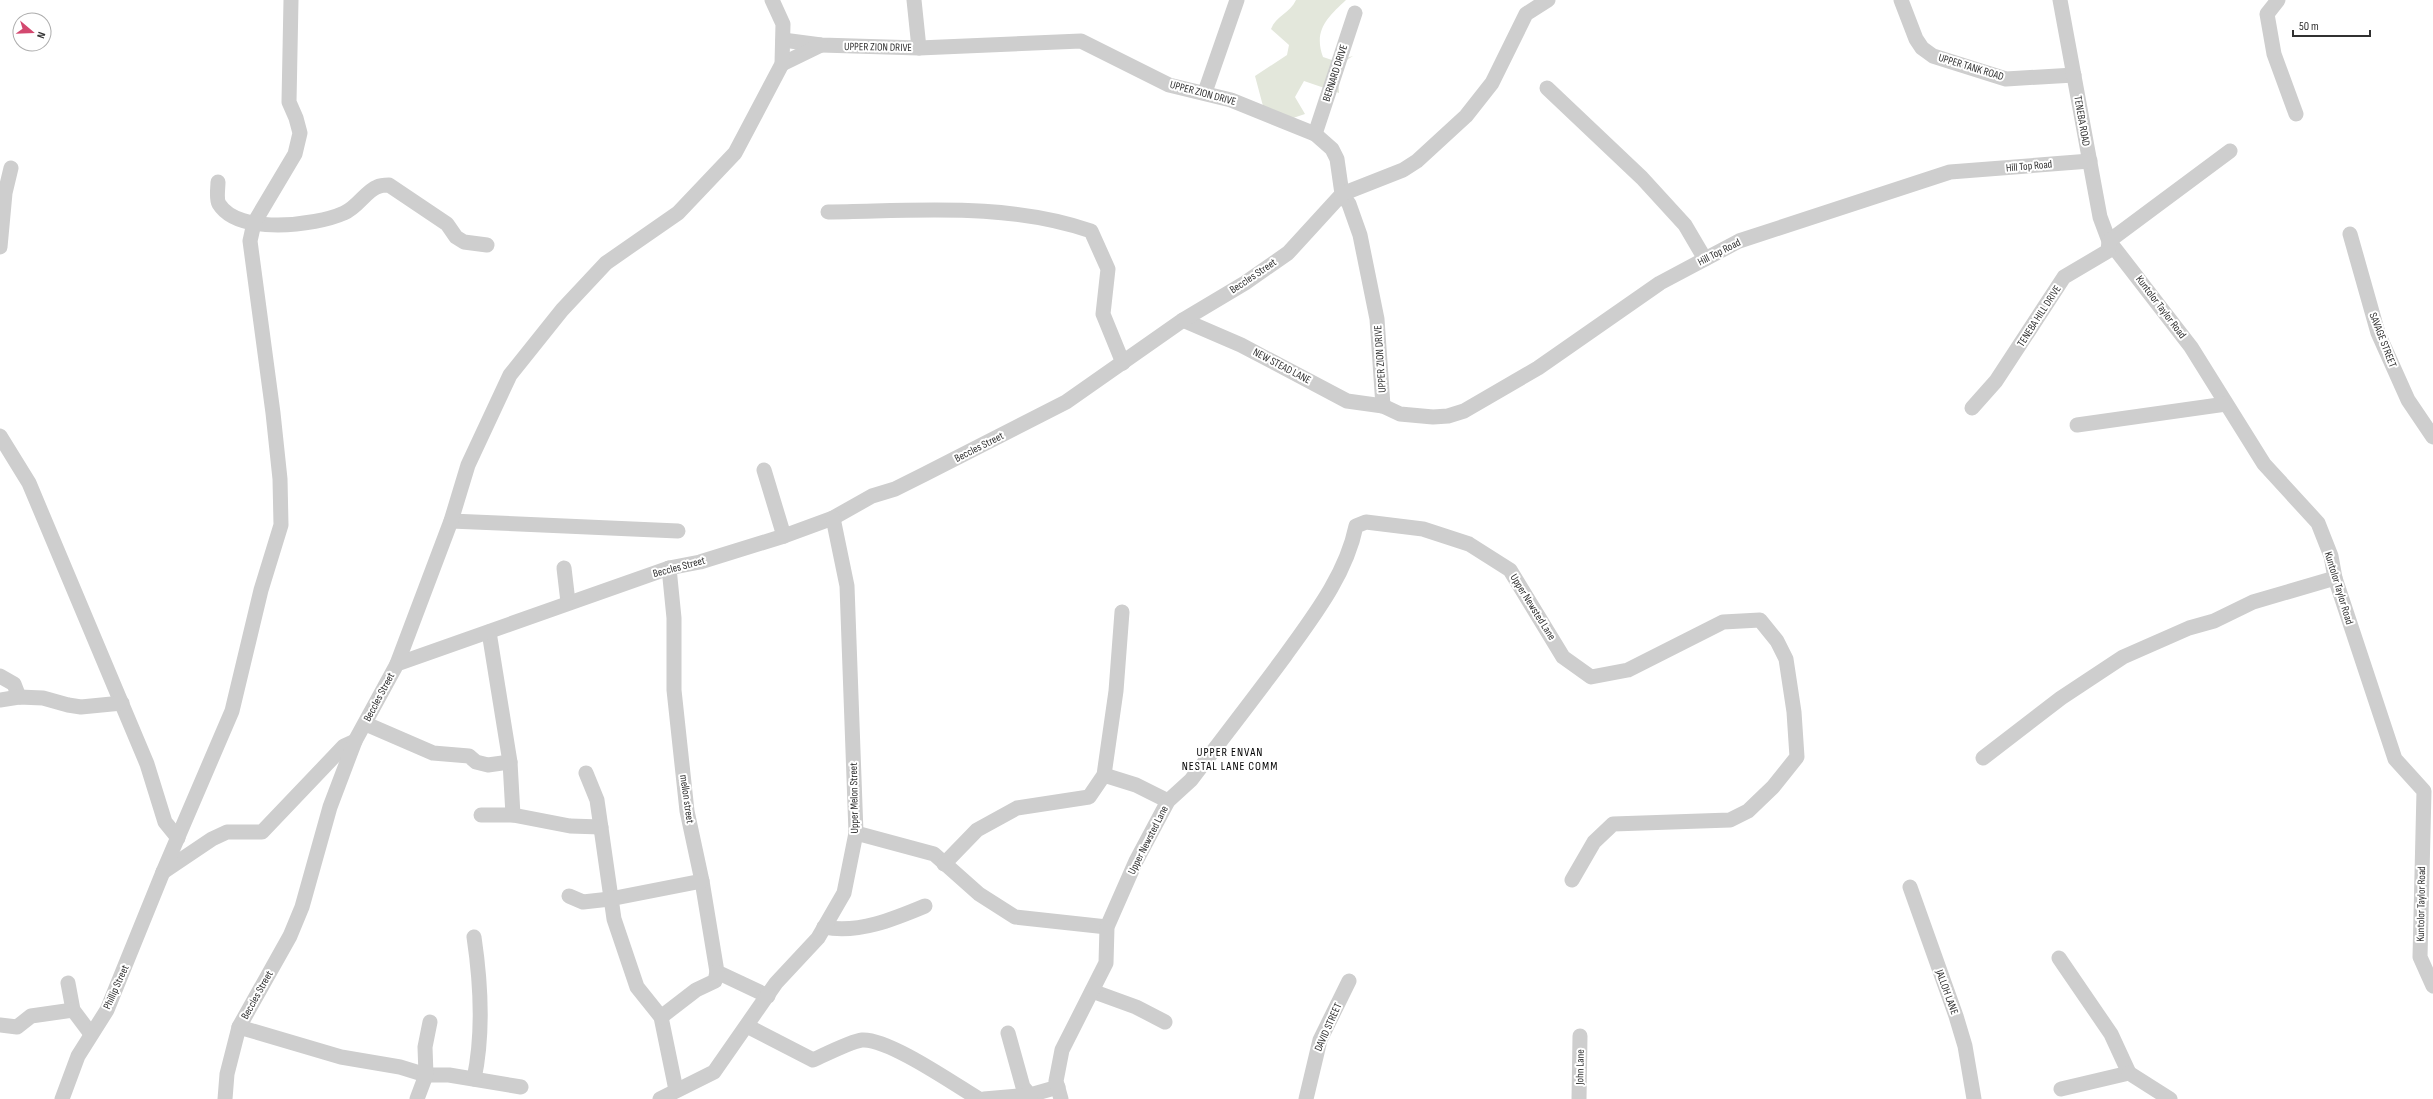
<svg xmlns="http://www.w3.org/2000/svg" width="2433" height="1099" viewBox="0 0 2433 1099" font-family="'Sofia Sans Condensed',sans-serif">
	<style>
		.green { fill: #e3e7db }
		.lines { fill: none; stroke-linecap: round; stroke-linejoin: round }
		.minor { stroke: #cecece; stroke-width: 15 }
		.labels { text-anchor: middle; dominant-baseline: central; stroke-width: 4; stroke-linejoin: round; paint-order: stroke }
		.street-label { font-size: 11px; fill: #313131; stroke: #fff }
		.neighbourhood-label { font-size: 12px; letter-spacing: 1px; fill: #000; stroke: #fff }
	</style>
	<rect width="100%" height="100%" fill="#fff"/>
	<path class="green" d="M1296,0h50c-18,17 -33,30 -23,57l12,4 18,-5 -11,7 -4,14 1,16 -35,-12 -9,16 10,17 -12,4 -30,-12 -8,-30 32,-21 2,-10 -18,-16c5,-13 19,-16 25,-29z"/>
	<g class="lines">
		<g class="minor">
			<polyline points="914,0 919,48"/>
			<polyline points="1901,0 1916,39 1922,48 1933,56 2006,79 2074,75"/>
			<polyline points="2060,0 2100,217 2109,241 2191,347 2264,464 2318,523 2331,556 2335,578 2395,759 2424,791 2420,957 2433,986"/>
			<polyline points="2278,0 2267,14 2274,54 2296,114"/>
			<polyline points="783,40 821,45 919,48 1081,41 1169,85 1231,100 1315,134 1332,149 1337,159 1342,194 1349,204 1360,235 1377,319 1383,406"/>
			<polyline points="782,64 821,45"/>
			<polyline points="1547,88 1642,178 1685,225 1705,259"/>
			<polyline points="1205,92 1237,0"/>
			<polyline points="1315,134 1355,13"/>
			<path d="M218,182c0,6 -2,17 1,22 19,31 96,22 125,9 13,-5 22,-22 33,-26 4,-2 9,-2 12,-2l58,39 9,13 8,5 23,3"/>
			<path d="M828,212c88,-1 179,-10 263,19l17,38 -5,45 20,49"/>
			<polyline points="2350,234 2378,333 2408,400 2433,437"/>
			<polyline points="0,247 5,193 11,168"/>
			<polyline points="1183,320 1241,345 1347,401 1383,406 1400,414 1433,417 1448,416 1464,411 1538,368 1660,283 1739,241 1950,172 2090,161"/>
			<polyline points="1972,408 1996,381 2064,277 2108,251 2109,241 2230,151"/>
			<polyline points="2077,425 2226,404"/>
			<polyline points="0,436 29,483 147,764 165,822 178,838"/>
			<polyline points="764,470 784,536"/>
			<polyline points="451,521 678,531"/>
			<polyline points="564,568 568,602"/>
			<polyline points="669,568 674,618 674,690 687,811 702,881 717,972 768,996"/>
			<polyline points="489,632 510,762 513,815"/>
			<polyline points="397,664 451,521 468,465 510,375 562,310 606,263 678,213 735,153 782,64 783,24 772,0"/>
			<polyline points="0,676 14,684 19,697"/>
			<polyline points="0,700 19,697 43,698 68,705 81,707 122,703"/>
			<polyline points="366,724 433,753 469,756 476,762 488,765 510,762"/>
			<polyline points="1983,758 2061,698 2123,657 2189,628 2214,621 2253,602 2335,578"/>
			<polyline points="586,773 597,800 614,919 637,987 661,1017 676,1090"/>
			<polyline points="1104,775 1136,785 1168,801"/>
			<polyline points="481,815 513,815 570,826 601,827"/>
			<polyline points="856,833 934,854 979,894 1015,917 1107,927"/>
			<polyline points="944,864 977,830 1017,808 1089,797 1104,775 1116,691 1122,612"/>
			<polyline points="163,872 212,839 227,832 262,832 344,746 355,741"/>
			<polyline points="1910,887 1956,1016 1965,1046 1974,1099"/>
			<polyline points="569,896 583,902 610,899 702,881"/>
			<path d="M824,927c34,7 70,-8 101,-21"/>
			<polyline points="2059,958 2111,1034 2129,1073 2061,1089"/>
			<polyline points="68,983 73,1010 91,1034"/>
			<polyline points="1092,991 1136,1007 1165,1022"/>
			<polyline points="661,1017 696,990 715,981 717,972"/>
			<polyline points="0,1025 17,1027 31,1016 73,1010"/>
			<path d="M747,1026l66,34c11,-5 39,-19 49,-20 26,-2 92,44 117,59"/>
			<polyline points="239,1027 341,1057 400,1067 426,1075 449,1075 521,1087"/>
			<polyline points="1008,1033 1023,1087 1030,1095 1058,1087"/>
			<polyline points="2129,1073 2170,1099"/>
			<path d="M474,1079c10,-47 7,-95 0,-142"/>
			<polyline points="62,1099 78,1056 107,1010 163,872 232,711 261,590 281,525 280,479 273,413 250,241 254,223 295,154 300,133 296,118 289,102 291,0"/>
			<polyline points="225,1099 227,1074 239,1027 290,936 302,907 330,807 355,741 397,664 669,568 700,562 784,536 833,518 872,496 895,489 925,474 1066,402 1183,320 1245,283 1288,253 1342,194 1403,170 1417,161 1466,116 1492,83 1526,14 1548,0"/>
			<polyline points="417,1099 426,1075 425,1047 430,1022"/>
			<polyline points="660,1099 714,1072 776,983 818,938 844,893 856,833 847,586 833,518"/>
			<polyline points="984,1099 1030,1095"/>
			<path d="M1061,1099l-5,-18 6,-31 44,-87 1,-36 29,-66 32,-60 23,-21c31,-41 63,-82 94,-124 28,-39 61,-81 71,-130l10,-4 57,7 46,15 41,26 53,87 28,20 37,-7 95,-48 37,-2 17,21 9,18 8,53 3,45 -24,30 -25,24 -18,9 -117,4 -19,18 -22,38"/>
			<polyline points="1306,1099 1320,1040 1349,981"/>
			<polyline points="1579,1099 1580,1036"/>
		</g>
	</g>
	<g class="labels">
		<g class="street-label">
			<text transform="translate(878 47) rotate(1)">UPPER ZION DRIVE</text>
			<text transform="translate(1971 67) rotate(17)">UPPER TANK ROAD</text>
			<text transform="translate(1335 73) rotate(-72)">BERNARD DRIVE</text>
			<text transform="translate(1203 93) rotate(15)">UPPER ZION DRIVE</text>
			<text transform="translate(2082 121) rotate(80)">TENEBA ROAD</text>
			<text transform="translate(2029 166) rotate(-5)">Hill Top Road</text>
			<text transform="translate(1719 252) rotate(-27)">Hill Top Road</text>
			<text transform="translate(1253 276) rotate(-34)">Beccles Street</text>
			<text transform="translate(2161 307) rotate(53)">Kuntolor Taylor Road</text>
			<text transform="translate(2039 316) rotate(-57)">TENEBA HILL DRIVE</text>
			<text transform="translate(2383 340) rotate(69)">SAVAGE STREET</text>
			<text transform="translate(1380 359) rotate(-94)">UPPER ZION DRIVE</text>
			<text transform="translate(1282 366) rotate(28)">NEW STEAD LANE</text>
			<text transform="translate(979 447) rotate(-27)">Beccles Street</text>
			<text transform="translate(679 567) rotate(-15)">Beccles Street</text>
			<text transform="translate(2339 588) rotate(73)">Kuntolor Taylor Road</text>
			<text transform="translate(1533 607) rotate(58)">Upper Newsted Lane</text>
			<text transform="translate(379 697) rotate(-62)">Beccles Street</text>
			<text transform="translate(854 798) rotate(-91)">Upper Melon Street</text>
			<text transform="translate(687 799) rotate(82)">mellon street</text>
			<text transform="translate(1148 840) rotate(-63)">Upper Newsted Lane</text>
			<text transform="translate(2421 904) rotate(-89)">Kuntolor Taylor Road</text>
			<text transform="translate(116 987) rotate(-66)">Phillip Street</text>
			<text transform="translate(1947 992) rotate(70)">JALLOH LANE</text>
			<text transform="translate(257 995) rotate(-61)">Beccles Street</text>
			<text transform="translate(1328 1027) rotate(-66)">DAVID STREET</text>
			<text transform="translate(1580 1067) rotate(-89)">John Lane</text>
		</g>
		<g class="neighbourhood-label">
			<text x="1230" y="752">UPPER ENVAN<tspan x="1230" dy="14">NESTAL LANE COMM</tspan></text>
		</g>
	</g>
	<g transform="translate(32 32) rotate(109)"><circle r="19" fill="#ffffff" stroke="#adadad"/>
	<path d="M0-3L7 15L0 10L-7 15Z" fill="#d3486f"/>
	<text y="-6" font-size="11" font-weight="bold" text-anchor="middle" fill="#313131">N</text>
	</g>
	<path d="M2293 30v6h77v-6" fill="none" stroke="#313131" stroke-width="2"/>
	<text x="2299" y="30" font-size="12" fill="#313131" stroke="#ffffff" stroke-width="3" paint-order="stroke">50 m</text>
</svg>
